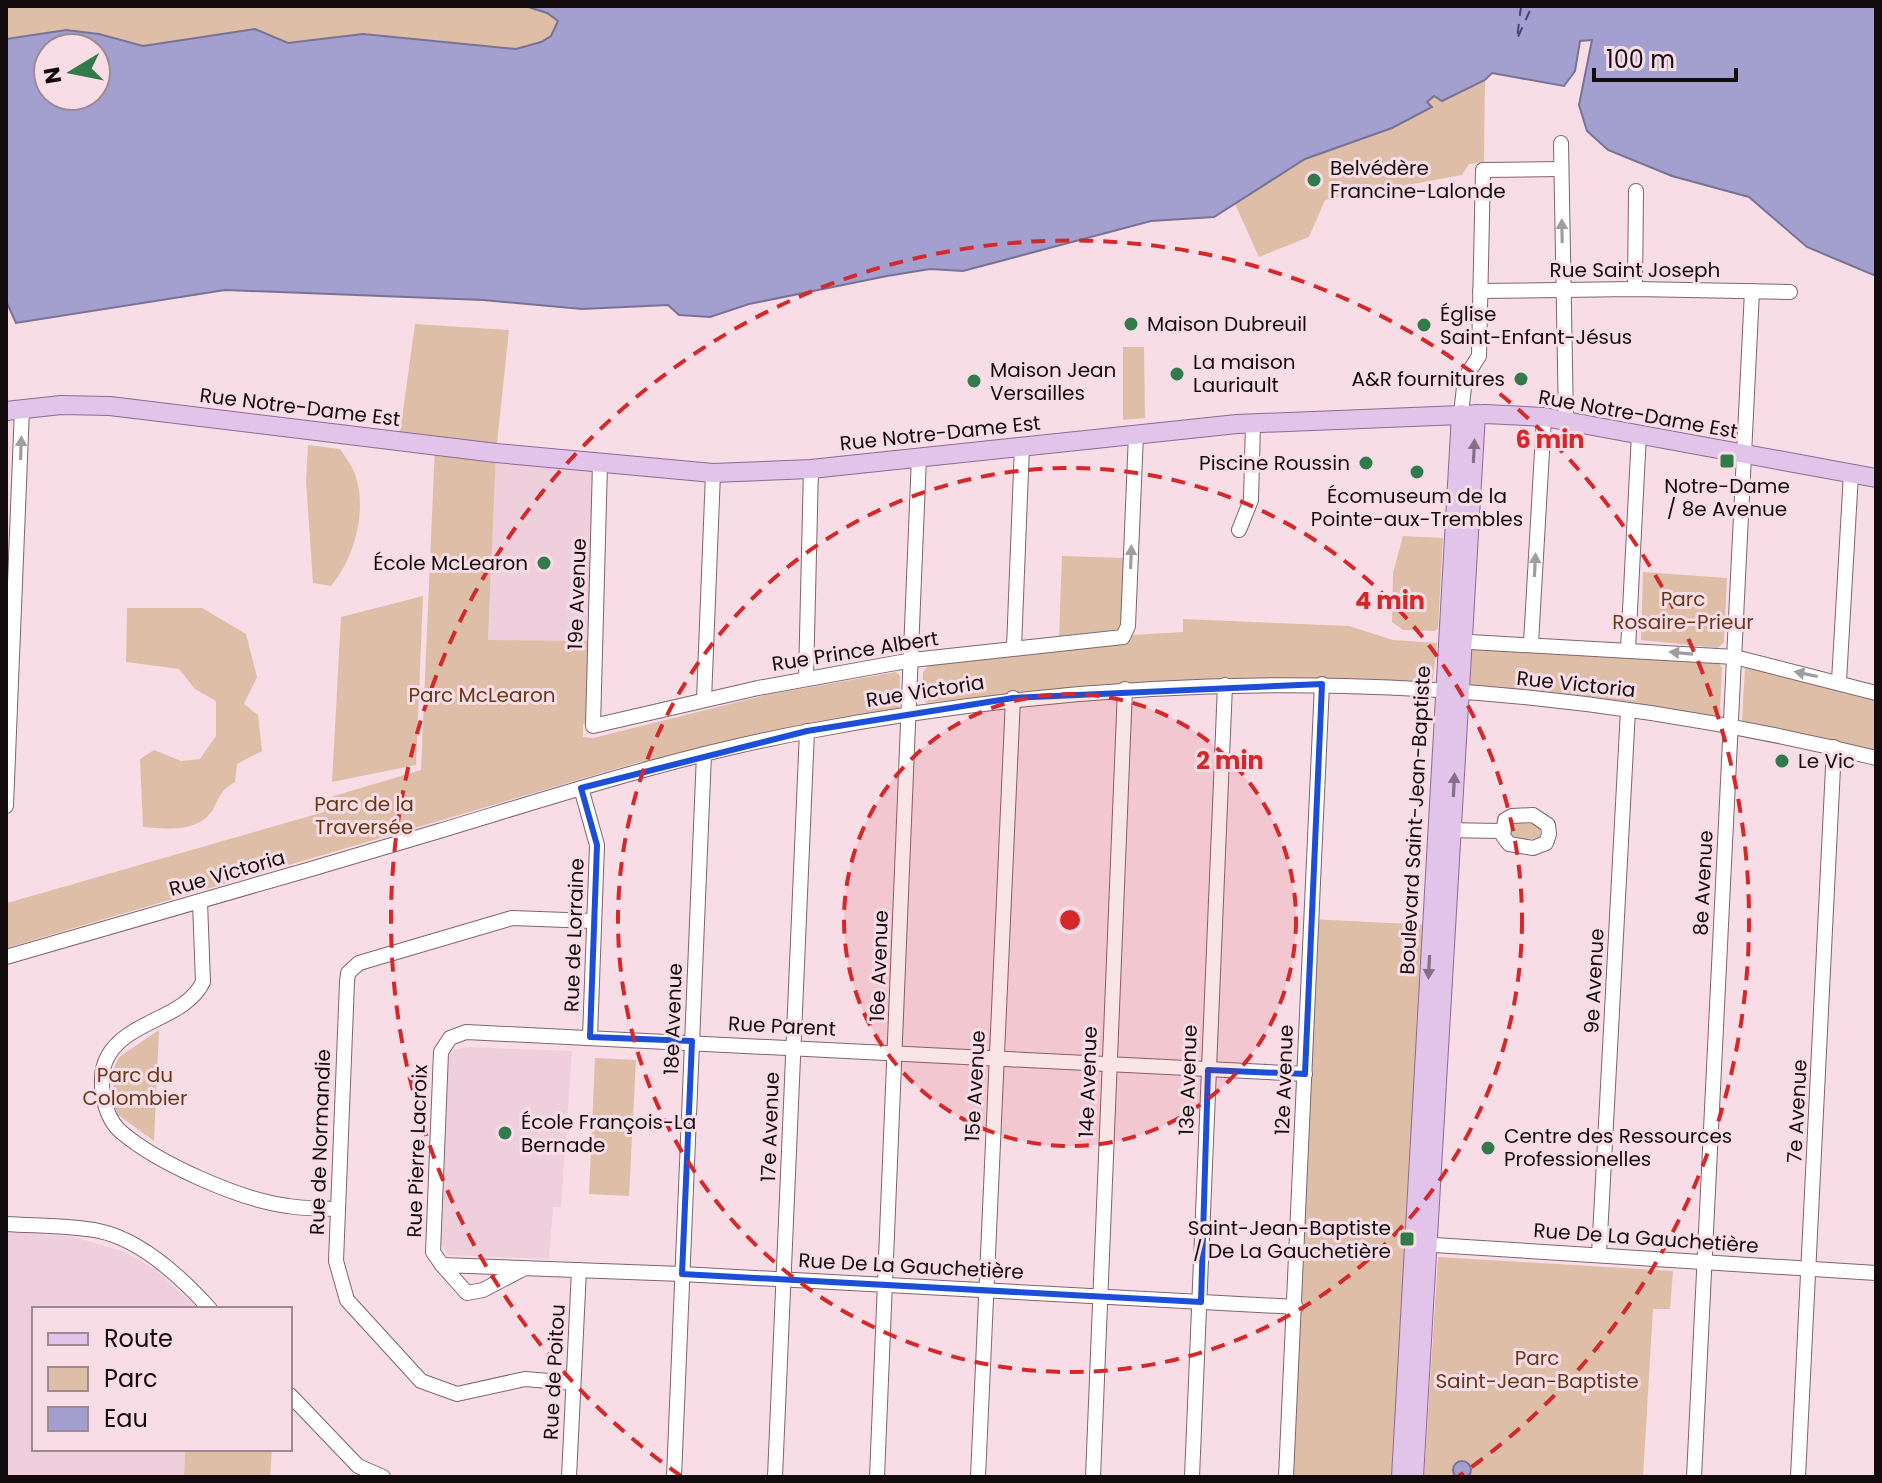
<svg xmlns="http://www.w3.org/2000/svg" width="1882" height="1483" viewBox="0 0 1882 1483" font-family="Poppins,sans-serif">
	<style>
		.built { fill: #f0cfdc }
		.green { fill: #dfbea7 }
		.water { fill: #a39fcf; stroke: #787395; stroke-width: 2; fill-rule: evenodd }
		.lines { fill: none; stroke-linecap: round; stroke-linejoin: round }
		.ferry { stroke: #493f7c; stroke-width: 2; stroke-dasharray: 10 8; stroke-linecap: butt }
		.minor-casing { stroke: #7d656f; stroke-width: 16 }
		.major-casing { stroke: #8e6993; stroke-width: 20 }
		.minor { stroke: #fff; stroke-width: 14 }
		.major { stroke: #e2c3e9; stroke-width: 18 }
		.oneway { fill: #a19d9f }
		.oneway2 { fill: #857087 }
		.marked { fill: none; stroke: #1d4ed8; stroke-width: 6; stroke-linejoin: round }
		.ring { fill: none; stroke: #d62828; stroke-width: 4; stroke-dasharray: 14 10 }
		.poi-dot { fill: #307b49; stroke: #f8dde7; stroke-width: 3 }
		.labels { text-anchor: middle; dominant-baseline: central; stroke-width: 6; stroke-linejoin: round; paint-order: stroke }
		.poi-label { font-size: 20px; fill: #140b0f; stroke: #f8dde7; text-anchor: start }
		.street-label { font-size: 20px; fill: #140b0f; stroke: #f8dde7 }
		.park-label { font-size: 20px; fill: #663916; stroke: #f8dde7 }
		.centre { fill: #d62828; stroke: #f8dde7; stroke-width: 4 }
		.ring-label { font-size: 24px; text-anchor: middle; font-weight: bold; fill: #d62828; stroke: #f8dde7; stroke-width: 6; stroke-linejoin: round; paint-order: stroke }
	</style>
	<rect width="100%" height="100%" fill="#f8dde7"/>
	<g class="built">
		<polygon points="496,453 600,464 595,641 488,641"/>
		<polygon points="467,1047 572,1051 561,1207 553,1207 549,1259 448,1255 440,1243 445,1059 454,1050"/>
		<polygon points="6,1232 71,1236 125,1252 154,1269 193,1304 192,1309 34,1309 34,1449 185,1449 184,1477 6,1477"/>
	</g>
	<g class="green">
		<polygon points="6,6 525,6 547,13 558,21 551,36 541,43 516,49 363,34 288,43 255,29 143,46 99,34 66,30 6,39"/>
		<polygon points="1485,80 1484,162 1469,164 1462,175 1325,200 1309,237 1259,257 1235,204 1305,159 1392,128 1432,106 1426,102 1435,96 1443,101"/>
		<polygon points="415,324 509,330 496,453 488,640 595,641 593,725 583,724 583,737 593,738 766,695 896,672 900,676 899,708 636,763 6,948 7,903 324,812 324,799 421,770 435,445 399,440"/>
		<polygon points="1123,347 1144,347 1145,418 1123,420"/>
		<path d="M308,445l32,4c5,8 13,18 16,28 11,35 -2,82 -25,109l-18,-3 -7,-102z"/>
		<polygon points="1403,536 1443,538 1438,629 1434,631 1403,630 1392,622 1393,573"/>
		<polygon points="1062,556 1125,558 1122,629 1059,636"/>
		<polygon points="1643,572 1727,578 1724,642 1718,648 1641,640"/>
		<polygon points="423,596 416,765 332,782 341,617"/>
		<path d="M127,608h75l44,26 11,43 -13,27 14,11 4,36 -25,13 -2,18c-20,11 -15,22 -28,35 -17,15 -43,12 -64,10l-3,-68 14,-9 27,11 19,-2 16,-23v-35l-21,-12 -16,-20 -53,-7z"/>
		<path d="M1183,619l166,7 44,14 44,3 -4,35 -1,4c-170,-9 -336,0 -505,21l-5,-4 1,-27 5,-6 198,-23 7,-8 50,-3z"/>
		<polygon points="1471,645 1488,650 1719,663 1722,668 1720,710 1715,716 1601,698 1471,685 1467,683"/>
		<polygon points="1745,666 1876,701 1876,751 1742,721"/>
		<polygon points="1518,822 1540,825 1540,838 1517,840 1510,836 1508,828"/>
		<polygon points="1310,919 1431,925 1401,1477 1287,1477"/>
		<polygon points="159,1030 154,1141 117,1114 113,1102 114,1068 119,1057"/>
		<polygon points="595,1058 636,1060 629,1196 589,1194"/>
		<polygon points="1438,1257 1673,1271 1670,1309 1653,1309 1643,1477 1424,1477"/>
		<polygon points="185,1449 272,1449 270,1477 184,1477"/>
	</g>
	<g class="water">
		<path d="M525,6h1351v270l-69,-29 -58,-50 -77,-21 -64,-26 -21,-19 -8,-26 13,-65 -12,1 -5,30 -11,15 -72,-13 -7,7 -43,21 -8,-5 -7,6 5,5 -40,21 -87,31 -91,58 -63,4 -188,50 -33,-2 -43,7 -138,28 -39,13 -31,-2 -11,-10 -86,4 -99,-9 -258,-10 -209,33 -10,-22v-262l60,-9 33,4 44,12 112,-17 33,14 75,-9 153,15 25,-7 10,-6 7,-15 -11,-8zM48,48h48v48h-48z"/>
		<circle cx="1462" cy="1470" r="9"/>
	</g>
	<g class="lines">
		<polyline class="ferry" points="1521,6 1517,39 1532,6"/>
		<g class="minor-casing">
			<g id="minor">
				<polyline points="1561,143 1566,421"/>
				<polyline points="1635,289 1636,191"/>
				<polyline points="1480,291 1635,289 1790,292"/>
				<polyline points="1461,414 1465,378 1479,356 1483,170 1561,169"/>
				<polyline points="600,464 593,726 758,688 912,660 1123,637 1128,626 1136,434"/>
				<polyline points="1239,530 1251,500 1253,423"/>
				<polyline points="1453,641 1735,657 1876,693"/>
				<polyline points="1531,643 1544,417"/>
				<polyline points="1014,648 1022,446"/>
				<polyline points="1628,649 1639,434"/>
				<polyline points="806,679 811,469"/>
				<polyline points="1839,681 1851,474"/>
				<polyline points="704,700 713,473"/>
				<polyline points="581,788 597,845 590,1037"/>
				<polyline points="6,806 22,409"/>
				<polygon points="1533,815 1548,825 1549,834 1546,843 1533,848 1509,844 1503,836 1505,820 1512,816"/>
				<polyline points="1442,830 1502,831"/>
				<path d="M200,902l3,80c-18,37 -75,38 -95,74 -12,21 -5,59 12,75 37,32 120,69 168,75 16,3 33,2 49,3"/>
				<path d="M6,957c145,-41 289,-83 433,-126 123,-37 245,-77 371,-100 360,-68 710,-61 1066,27"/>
				<path d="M6,1224c30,2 64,1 93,7 43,9 83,47 111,78"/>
				<polyline points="1418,1244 1876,1273"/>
				<polyline points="1599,1255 1628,710"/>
				<polyline points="442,1265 433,1252 441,1052 450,1038 466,1032 1305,1074"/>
				<polyline points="523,1269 483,1290 467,1293 442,1265 682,1274 1296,1307"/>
				<polyline points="573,1383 525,1379 457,1394 421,1381 347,1300 336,1261 347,982 348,973 359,963 512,918 593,921"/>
				<polyline points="290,1395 358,1466 383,1477"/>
				<polyline points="569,1477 579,1270"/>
				<polyline points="674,1477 704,754"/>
				<polyline points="775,1477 807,731"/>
				<polyline points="877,1477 919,457"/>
				<polyline points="978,1477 1013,698"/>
				<polyline points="1093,1477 1125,689"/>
				<polyline points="1192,1477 1225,685"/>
				<polyline points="1286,1477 1322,684"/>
				<polyline points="1694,1477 1752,291"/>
				<polyline points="1798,1477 1834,747"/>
			</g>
		</g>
		<g class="major-casing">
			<g id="major">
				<polyline points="6,411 61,405 110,406 496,453 713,473 811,469 1237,424 1485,414 1544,417 1876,478"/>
				<polyline points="1401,1477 1461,414"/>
				<polyline points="1414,1477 1476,414"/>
			</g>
		</g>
		<use href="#minor" class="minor"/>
		<use href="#major" class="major"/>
	</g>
	<defs><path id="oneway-solid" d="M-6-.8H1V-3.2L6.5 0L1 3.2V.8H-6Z" transform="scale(2)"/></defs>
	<g class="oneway">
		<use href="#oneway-solid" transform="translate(1562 231) rotate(-91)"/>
		<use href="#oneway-solid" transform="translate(21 448) rotate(-88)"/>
		<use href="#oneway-solid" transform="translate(1131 557) rotate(-88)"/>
		<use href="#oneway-solid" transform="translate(1535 565) rotate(-87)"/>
		<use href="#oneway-solid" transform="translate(1681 653) rotate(-175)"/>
		<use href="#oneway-solid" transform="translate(1806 674) rotate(-168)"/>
	</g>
	<g class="oneway2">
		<use href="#oneway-solid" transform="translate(1474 451) rotate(-87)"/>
		<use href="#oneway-solid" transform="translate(1454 785) rotate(-87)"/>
		<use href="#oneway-solid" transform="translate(1429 967) rotate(93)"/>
	</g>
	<path class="marked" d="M1322,684l-17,390 -97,-4 -7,232 -519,-28 10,-233 -102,-4 7,-192 -16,-57 226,-57 206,-33z"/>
	<circle cx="1070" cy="920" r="226" fill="#d62828" fill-opacity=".12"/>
	<g class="ring">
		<circle cx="1070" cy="920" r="226"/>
		<circle cx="1070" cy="920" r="452"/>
		<path d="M681 1476A679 679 0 1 1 1459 1476"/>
	</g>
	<g class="poi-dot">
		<circle cx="1314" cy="180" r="8"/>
		<circle cx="1131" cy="324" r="8"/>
		<circle cx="1424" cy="325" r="8"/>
		<circle cx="1177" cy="374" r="8"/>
		<circle cx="1521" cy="379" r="8"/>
		<circle cx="974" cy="381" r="8"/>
		<rect x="1719" y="453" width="16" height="16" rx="4"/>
		<circle cx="1366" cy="463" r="8"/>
		<circle cx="1417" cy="472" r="8"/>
		<circle cx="544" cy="563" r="8"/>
		<circle cx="1782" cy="761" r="8"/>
		<circle cx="505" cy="1133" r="8"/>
		<circle cx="1488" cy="1148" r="8"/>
		<rect x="1399" y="1231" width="16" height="16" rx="4"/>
	</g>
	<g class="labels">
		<g class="poi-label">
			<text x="1330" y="168">Belvédère<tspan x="1330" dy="23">Francine-Lalonde</tspan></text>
			<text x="1440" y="314">Église<tspan x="1440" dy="23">Saint-Enfant-Jésus</tspan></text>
			<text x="1147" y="324">Maison Dubreuil</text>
			<text x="1193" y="362">La maison<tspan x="1193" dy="23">Lauriault</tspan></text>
			<text x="990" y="370">Maison Jean<tspan x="990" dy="23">Versailles</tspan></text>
			<text x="1505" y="379" text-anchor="end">A&amp;R fournitures</text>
			<text x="1350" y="463" text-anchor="end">Piscine Roussin</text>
			<text x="1727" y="486" text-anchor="middle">Notre-Dame<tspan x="1727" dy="23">/ 8e Avenue</tspan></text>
			<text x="1417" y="496" text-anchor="middle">Écomuseum de la<tspan x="1417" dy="23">Pointe-aux-Trembles</tspan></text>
			<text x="528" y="563" text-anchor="end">École McLearon</text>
			<text x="1798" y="761">Le Vic</text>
			<text x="521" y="1122">École François-La<tspan x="521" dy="23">Bernade</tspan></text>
			<text x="1504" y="1136">Centre des Ressources<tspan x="1504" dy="23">Professionelles</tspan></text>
			<text x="1391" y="1228" text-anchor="end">Saint-Jean-Baptiste<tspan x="1391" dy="23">/ De La Gauchetière</tspan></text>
		</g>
		<g class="street-label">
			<text x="1635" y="270">Rue Saint Joseph</text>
			<text transform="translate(300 407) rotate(7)">Rue Notre-Dame Est</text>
			<text transform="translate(1638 414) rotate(10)">Rue Notre-Dame Est</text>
			<text transform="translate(940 433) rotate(-6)">Rue Notre-Dame Est</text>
			<text transform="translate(577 594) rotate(-88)">19e Avenue</text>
			<text transform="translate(855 651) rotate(-9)">Rue Prince Albert</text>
			<text transform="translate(1576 684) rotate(6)">Rue Victoria</text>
			<text transform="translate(925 691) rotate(-9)">Rue Victoria</text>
			<text transform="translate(1415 820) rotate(-87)">Boulevard Saint-Jean-Baptiste</text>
			<text transform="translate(227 873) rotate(-16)">Rue Victoria</text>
			<text transform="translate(1703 883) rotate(-87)">8e Avenue</text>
			<text transform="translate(574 935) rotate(-88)">Rue de Lorraine</text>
			<text transform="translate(879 966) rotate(-88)">16e Avenue</text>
			<text transform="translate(1594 981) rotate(-87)">9e Avenue</text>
			<text transform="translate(673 1019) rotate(-88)">18e Avenue</text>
			<text transform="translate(782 1026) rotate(3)">Rue Parent</text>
			<text transform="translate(1188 1080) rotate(-88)">13e Avenue</text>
			<text transform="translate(1284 1080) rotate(-88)">12e Avenue</text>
			<text transform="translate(1088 1082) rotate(-88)">14e Avenue</text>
			<text transform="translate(975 1086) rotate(-87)">15e Avenue</text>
			<text transform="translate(1797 1111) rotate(-87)">7e Avenue</text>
			<text transform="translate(770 1127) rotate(-88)">17e Avenue</text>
			<text transform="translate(320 1142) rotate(-88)">Rue de Normandie</text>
			<text transform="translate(417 1151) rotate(-88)">Rue Pierre Lacroix</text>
			<text transform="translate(1646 1238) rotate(4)">Rue De La Gauchetière</text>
			<text transform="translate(911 1266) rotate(3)">Rue De La Gauchetière</text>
			<text transform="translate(554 1372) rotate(-87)">Rue de Poitou</text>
		</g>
		<g class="park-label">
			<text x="1683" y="599">Parc<tspan x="1683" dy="23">Rosaire-Prieur</tspan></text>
			<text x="482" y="695">Parc McLearon</text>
			<text x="364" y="804">Parc de la<tspan x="364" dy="23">Traversée</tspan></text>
			<text x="135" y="1075">Parc du<tspan x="135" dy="23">Colombier</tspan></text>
			<text x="1537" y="1358">Parc<tspan x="1537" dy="23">Saint-Jean-Baptiste</tspan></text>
		</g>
	</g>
	<circle cx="1070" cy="920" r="12" class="centre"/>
	<g class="ring-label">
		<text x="1550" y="448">6 min</text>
		<text x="1390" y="609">4 min</text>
		<text x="1230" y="769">2 min</text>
	</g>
	<rect width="1882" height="1483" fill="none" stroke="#140b0f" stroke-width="16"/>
	<rect x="32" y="1307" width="260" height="144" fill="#f8dde7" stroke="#9d8991" stroke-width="2"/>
	<rect x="48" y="1333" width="40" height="12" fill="#e2c3e9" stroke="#9d8991" stroke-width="2"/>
	<text x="104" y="1347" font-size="24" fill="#140b0f">Route</text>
	<rect x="48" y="1367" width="40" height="24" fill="#dfbea7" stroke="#9d8991" stroke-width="2"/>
	<text x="104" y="1387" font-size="24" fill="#140b0f">Parc</text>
	<rect x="48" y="1407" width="40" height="24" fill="#a39fcf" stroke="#9d8991" stroke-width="2"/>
	<text x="104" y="1427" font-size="24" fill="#140b0f">Eau</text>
	<g transform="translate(72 72) rotate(260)"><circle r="38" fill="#f8dde7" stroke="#9d8991" stroke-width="2"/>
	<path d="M0-6L14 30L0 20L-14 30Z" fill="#307b49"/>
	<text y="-12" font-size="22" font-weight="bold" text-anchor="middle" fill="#140b0f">N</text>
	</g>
	<path d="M1594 68v12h142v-12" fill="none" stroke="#140b0f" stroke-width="4"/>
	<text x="1606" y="68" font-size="24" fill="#140b0f" stroke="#f8dde7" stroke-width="6" paint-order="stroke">100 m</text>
</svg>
